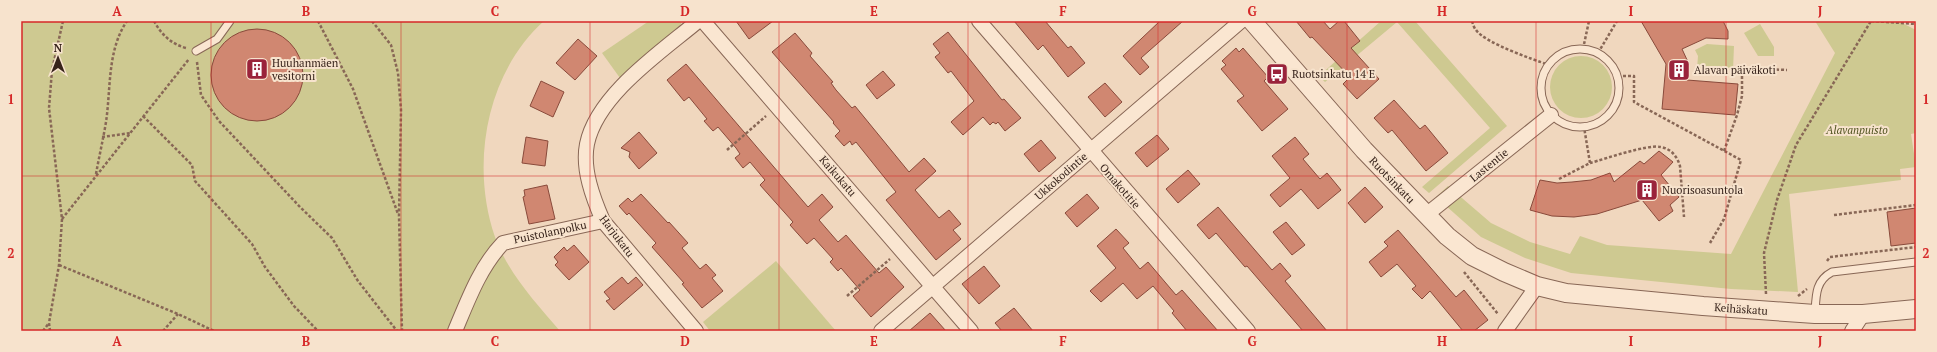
<svg xmlns="http://www.w3.org/2000/svg" width="1937" height="352" viewBox="0 0 1937 352" font-family="'PT Serif',serif">
	<style>
		.green { fill: #cec991 }
		.building { fill: #d08771; stroke: #894a3b }
		.lines { fill: none; stroke-linecap: round; stroke-linejoin: round }
		.service-casing { stroke: #886756; stroke-width: 9 }
		.minor-casing { stroke: #886756; stroke-width: 16 }
		.tertiary-casing { stroke: #886756; stroke-width: 20 }
		.path { stroke: #886756; stroke-width: 2.5; stroke-dasharray: 3 2; stroke-linecap: butt }
		.service { stroke: #fae6d1; stroke-width: 7 }
		.minor { stroke: #fae6d1; stroke-width: 14 }
		.tertiary { stroke: #fae6d1; stroke-width: 18 }
		.grid { fill: none; stroke: #d62828; stroke-width: 1; stroke-opacity: 0.55 }
		.labels { text-anchor: middle; dominant-baseline: central; stroke-width: 4; stroke-linejoin: round; paint-order: stroke }
		.poi-label { font-size: 11px; fill: #37231b; stroke: #f7e3cd; text-anchor: start }
		.park-label { font-size: 11px; font-style: italic; fill: #515421; stroke: #f7e3cd }
		.street-label { font-size: 11px; fill: #37231b; stroke: #f7e3cd }
		.neatline { fill: none; stroke: #d62828; stroke-width: 1.5 }
		.grid-label { font-size: 13px; text-anchor: middle; font-weight: bold; fill: #d62828 }
	</style>
	<rect width="100%" height="100%" fill="#f0d7be"/>
	<g class="green">
		<path d="M21,21h523c-58,52 -74,144 -49,216 13,36 40,65 65,94h-539z"/>
		<polygon points="649,21 682,21 677,34 620,78 602,53"/>
		<polygon points="1381,21 1415,21 1507,126 1429,193 1422,187 1490,128 1397,22 1325,82 1319,76"/>
		<polygon points="1815,21 1898,21 1916,30 1916,133 1911,134 1916,167 1900,169 1901,180 1789,194 1798,292 1731,289 1571,273 1525,258 1481,237 1436,197 1448,186 1491,223 1530,242 1570,254 1580,236 1607,245 1731,254 1835,53"/>
		<polygon points="1760,24 1774,47 1774,56 1758,56 1744,33"/>
		<polygon points="1707,44 1734,46 1733,70 1697,69 1698,56 1695,50"/>
		<circle cx="1581" cy="87" r="31"/>
		<polygon points="776,261 836,331 710,331 703,322"/>
	</g>
	<g class="building">
		<polygon points="736,21 773,21 749,39"/>
		<polygon points="1014,21 1045,21 1068,48 1071,46 1085,63 1068,77 1043,45 1038,50"/>
		<polygon points="1160,21 1183,21 1141,58 1149,67 1140,75 1123,56"/>
		<polygon points="1296,21 1323,21 1330,29 1339,21 1344,21 1360,41 1351,48 1379,79 1357,99 1343,84 1350,77 1312,37 1310,38"/>
		<polygon points="1641,21 1723,21 1728,31 1728,39 1706,38 1682,49 1688,62 1687,80 1738,84 1735,115 1662,109 1666,64"/>
		<circle cx="257" cy="75" r="46"/>
		<polygon points="948,32 1002,100 1004,99 1021,118 1005,131 998,122 996,124 993,122 990,125 983,117 963,135 951,122 974,101 951,71 948,73 935,57 940,53 933,44"/>
		<polygon points="795,33 812,53 810,56 833,82 831,83 836,90 852,108 855,106 909,172 924,158 936,171 915,190 939,218 949,210 961,224 953,230 961,239 936,260 886,200 896,192 856,142 852,145 850,141 844,146 835,136 840,131 833,123 834,122 772,52"/>
		<polygon points="578,39 597,56 575,80 556,63"/>
		<polygon points="1236,48 1239,52 1243,48 1268,77 1264,81 1288,109 1262,131 1237,101 1244,96 1221,69 1226,65 1222,61"/>
		<polygon points="686,64 808,207 822,194 833,207 819,220 838,242 846,235 879,273 886,267 904,287 871,317 853,296 860,290 841,268 838,271 830,262 833,259 814,238 807,244 790,225 793,222 760,185 765,180 750,162 743,168 735,158 740,154 736,148 718,127 713,131 704,121 707,119 689,97 684,101 667,80"/>
		<polygon points="883,71 895,85 877,99 866,85"/>
		<polygon points="541,81 564,92 553,117 530,106"/>
		<polygon points="1105,83 1122,102 1105,117 1088,97"/>
		<polygon points="1394,100 1420,129 1425,125 1448,153 1426,171 1392,130 1388,133 1374,118"/>
		<polygon points="639,132 657,153 639,169 629,157 630,152 621,148"/>
		<polygon points="1157,135 1169,149 1147,167 1135,153"/>
		<polygon points="526,137 548,141 545,166 522,163"/>
		<polygon points="1295,137 1309,154 1303,159 1320,179 1327,173 1341,190 1318,209 1301,189 1280,207 1270,195 1290,178 1272,156"/>
		<polygon points="1041,140 1056,158 1039,172 1024,154"/>
		<polygon points="1659,151 1673,162 1661,175 1679,197 1670,205 1673,211 1659,221 1642,200 1597,214 1574,217 1552,216 1530,210 1540,180 1557,183 1572,182 1591,180 1610,173 1614,182 1640,161 1644,164"/>
		<polygon points="1188,170 1200,184 1178,203 1166,189"/>
		<polygon points="547,185 555,219 529,224 523,197 525,196 524,190"/>
		<polygon points="1365,187 1383,207 1365,223 1348,203"/>
		<polygon points="641,194 668,223 669,222 688,243 682,248 700,269 706,264 716,275 712,278 723,291 702,308 682,284 684,283 652,247 656,243 629,213 627,215 619,206 628,198 632,202"/>
		<polygon points="1087,194 1099,208 1077,227 1065,213"/>
		<polygon points="1218,207 1272,270 1280,263 1291,276 1285,281 1327,331 1303,331 1247,266 1245,267 1216,233 1209,239 1197,225"/>
		<polygon points="1916,208 1916,243 1891,246 1887,212"/>
		<polygon points="1286,222 1305,245 1292,255 1273,232"/>
		<polygon points="1116,229 1129,243 1123,248 1140,269 1148,262 1176,295 1182,290 1218,331 1187,331 1172,313 1174,311 1153,286 1137,299 1123,283 1101,302 1090,291 1116,268 1097,246"/>
		<polygon points="1398,230 1456,297 1464,290 1488,320 1474,331 1463,331 1430,291 1422,299 1412,289 1416,286 1397,264 1381,277 1369,262 1388,246 1384,242"/>
		<polygon points="574,245 589,262 569,280 555,265 558,262 554,257 564,247 567,251"/>
		<polygon points="984,266 1000,286 979,304 962,284"/>
		<polygon points="622,277 628,284 636,277 643,285 614,310 606,301 610,299 604,292"/>
		<polygon points="1014,308 1033,331 1002,331 995,323"/>
		<polygon points="930,313 946,331 909,331"/>
	</g>
	<g class="lines">
		<g class="service-casing">
			<g id="service">
				<circle cx="1580" cy="88" r="39"/>
				<polyline points="196,51 217,39 230,21"/>
				<path d="M1815,314c1,-18 0,-33 17,-42l84,-10"/>
			</g>
		</g>
		<g class="minor-casing">
			<g id="minor">
				<polyline points="703,21 971,331"/>
				<polyline points="979,21 1248,331"/>
				<polyline points="1426,215 1551,115"/>
				<path d="M455,331c13,-31 25,-64 48,-88l100,-22"/>
				<path d="M696,331l-93,-110c-10,-23 -21,-52 -16,-77 10,-49 74,-92 111,-123"/>
				<polyline points="881,331 1241,21"/>
				<polyline points="1505,331 1537,286"/>
				<polyline points="1852,331 1863,314"/>
			</g>
		</g>
		<g class="tertiary-casing">
			<polyline id="tertiary" points="1252,21 1364,150 1447,236 1472,256 1504,272 1537,286 1566,293 1703,306 1815,314 1863,314 1916,309"/>
		</g>
		<g class="path">
			<path d="M154,21c7,13 17,23 32,27"/>
			<polyline points="318,21 353,89 398,214"/>
			<polyline points="372,21 391,45 398,73 401,110 399,216 402,331"/>
			<path d="M1472,21c1,3 2,7 4,9 9,13 56,29 73,35"/>
			<polyline points="1871,21 1916,24"/>
			<polyline points="1583,49 1589,21"/>
			<polyline points="1598,53 1617,21"/>
			<polyline points="197,62 201,95 219,121 300,207 332,238 358,281 397,331"/>
			<polyline points="1618,76 1634,76 1634,102 1741,160 1724,219 1710,243"/>
			<polyline points="143,116 192,165 195,181 252,244 265,267 294,306 318,331"/>
			<polyline points="102,137 131,133"/>
			<polyline points="727,150 766,116"/>
			<polyline points="1724,151 1737,115 1742,96 1742,68 1787,70"/>
			<path d="M1590,163c15,-4 57,-19 71,-16 10,2 16,9 19,19l4,51"/>
			<path d="M96,174c3,-17 7,-34 10,-52 5,-33 1,-72 21,-101"/>
			<polyline points="1559,179 1590,163 1584,127"/>
			<polyline points="1834,215 1916,205"/>
			<polyline points="62,219 189,59"/>
			<polyline points="1827,261 1830,257 1916,247"/>
			<polyline points="59,265 178,314 214,331"/>
			<polyline points="1464,272 1498,314"/>
			<polyline points="1766,294 1764,253 1777,200 1796,145 1871,21"/>
			<polyline points="847,296 890,259"/>
			<polyline points="1798,296 1807,289"/>
			<polyline points="43,331 49,323"/>
			<polyline points="50,331 49,323 59,265 62,219 49,108 52,70 63,21"/>
			<polyline points="163,331 178,314"/>
		</g>
		<use href="#service" class="service"/>
		<use href="#minor" class="minor"/>
		<use href="#tertiary" class="tertiary"/>
	</g>
	<path class="grid" d="M211,21v310M401,21v310M590,21v310M779,21v310M968,21v310M1158,21v310M1347,21v310M1536,21v310M1726,21v310M21,176h1895"/>
	<defs>
		<g id="building-square" transform="scale(1.15)"><rect x="-9" y="-9" width="18" height="18" rx="4" fill="#9a233b" stroke="#f7e3cd"/><path d="M-4-6H4V6H1V3H-1V6H-4ZM-2.5-4.3h1.7v1.8h-1.7ZM.8-4.3h1.7v1.8H.8ZM-2.5-1h1.7V.8h-1.7ZM.8-1h1.7V.8H.8Z" fill="#fff"/></g>
		<g id="bus-square" transform="scale(1.15)"><rect x="-9" y="-9" width="18" height="18" rx="4" fill="#9a233b" stroke="#f7e3cd"/><path d="M-5-6H5V4H4V6H2V4H-2V6H-4V4H-5ZM-3.5-4V0h7V-4ZM-3.5 1.2v1.5H-2V1.2ZM2 1.2v1.5H3.5V1.2Z" fill="#fff"/></g>
	</defs>
	<g fill-rule="evenodd">
		<use href="#building-square" x="257" y="69"/>
		<use href="#building-square" x="1679" y="70"/>
		<use href="#bus-square" x="1277" y="74"/>
		<use href="#building-square" x="1647" y="190"/>
	</g>
	<g class="labels">
		<g class="poi-label">
			<text x="272" y="63">Huuhanmäen<tspan x="272" dy="13">vesitorni</tspan></text>
			<text x="1694" y="70">Alavan päiväkoti</text>
			<text x="1292" y="74">Ruotsinkatu 14 E</text>
			<text x="1662" y="190">Nuorisoasuntola</text>
		</g>
		<g class="park-label">
			<text x="1857" y="130">Alavanpuisto</text>
		</g>
		<g class="street-label">
			<text transform="translate(1489 165) rotate(-39)">Lastentie</text>
			<text transform="translate(838 176) rotate(49)">Kaikukatu</text>
			<text transform="translate(1061 176) rotate(-41)">Ukkokodintie</text>
			<text transform="translate(1392 180) rotate(46)">Ruotsinkatu</text>
			<text transform="translate(1120 186) rotate(49)">Omakotitie</text>
			<text transform="translate(550 232) rotate(-12)">Puistolanpolku</text>
			<text transform="translate(617 236) rotate(53)">Harjukatu</text>
			<text transform="translate(1741 309) rotate(4)">Keihäskatu</text>
		</g>
	</g>
	<rect width="1937" height="352" fill="none" stroke="#f7e3cd" stroke-width="44"/>
	<g transform="translate(58 58)" stroke="#f7e3cd" stroke-width="3" paint-order="stroke">
	<path d="M0-3L7 15L0 10L-7 15Z" fill="#37231b"/>
	<text y="-6" font-size="11" font-weight="bold" text-anchor="middle" fill="#37231b">N</text>
	</g>
	<rect x="22" y="22" width="1893" height="308" class="neatline"/>
	<g class="grid-label">
		<text x="117" y="16">A</text>
		<text x="306" y="16">B</text>
		<text x="495" y="16">C</text>
		<text x="685" y="16">D</text>
		<text x="874" y="16">E</text>
		<text x="1063" y="16">F</text>
		<text x="1252" y="16">G</text>
		<text x="1442" y="16">H</text>
		<text x="1631" y="16">I</text>
		<text x="1820" y="16">J</text>
		<text x="11" y="104">1</text>
		<text x="1926" y="104">1</text>
		<text x="11" y="258">2</text>
		<text x="1926" y="258">2</text>
		<text x="117" y="346">A</text>
		<text x="306" y="346">B</text>
		<text x="495" y="346">C</text>
		<text x="685" y="346">D</text>
		<text x="874" y="346">E</text>
		<text x="1063" y="346">F</text>
		<text x="1252" y="346">G</text>
		<text x="1442" y="346">H</text>
		<text x="1631" y="346">I</text>
		<text x="1820" y="346">J</text>
	</g>
</svg>
